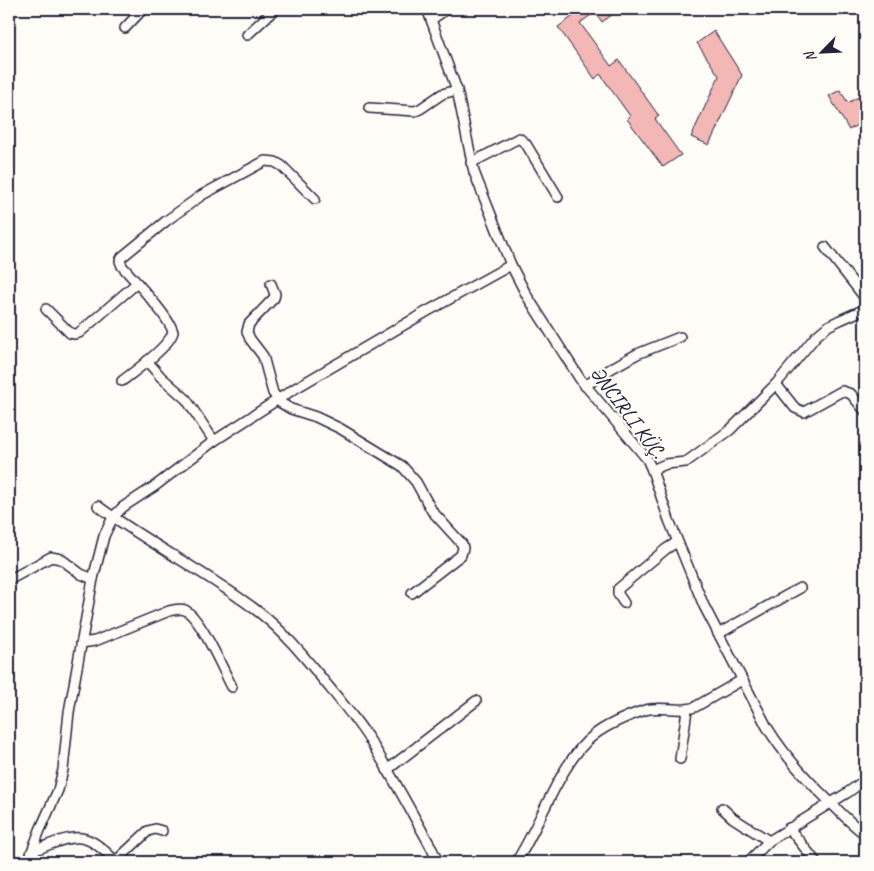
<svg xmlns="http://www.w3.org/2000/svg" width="874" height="871" viewBox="0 0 874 871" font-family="Caveat,sans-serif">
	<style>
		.building { fill: #f3b7b5; stroke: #22223b }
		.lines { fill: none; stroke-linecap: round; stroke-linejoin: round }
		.minor-casing { stroke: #22223b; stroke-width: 12 }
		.minor { stroke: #fdfcf7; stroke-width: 9 }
		.labels { text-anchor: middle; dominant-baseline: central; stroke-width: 4.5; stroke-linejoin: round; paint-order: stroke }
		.street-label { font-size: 21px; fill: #22223b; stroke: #fdfcf7 }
	</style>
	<rect width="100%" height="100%" fill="#fdfcf7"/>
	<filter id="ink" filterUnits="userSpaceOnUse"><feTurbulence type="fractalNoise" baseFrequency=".02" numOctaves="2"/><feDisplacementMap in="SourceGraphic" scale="10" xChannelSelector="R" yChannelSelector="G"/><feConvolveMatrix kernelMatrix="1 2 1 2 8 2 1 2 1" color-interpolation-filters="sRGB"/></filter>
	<g filter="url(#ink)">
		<g class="building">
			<polygon points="583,9 620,9 602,22 595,12 580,23 611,66 619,60 659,116 655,119 681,155 663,167 627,119 630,116 600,74 595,79 558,27"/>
			<polygon points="714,31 742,75 709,145 691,137 719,76 697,43"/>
			<polygon points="840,90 848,103 865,93 865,120 849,130 829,96"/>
		</g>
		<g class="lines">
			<g class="minor-casing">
				<g id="minor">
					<path d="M427,9l30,81 17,82 37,93 16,31 53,83 67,80 5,11 17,50 35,86 63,121c17,28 38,51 61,73 12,12 23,24 37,34"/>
					<polyline points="432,19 447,9"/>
					<polyline points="125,28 143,9"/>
					<polyline points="247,35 275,9"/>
					<polyline points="369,108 415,111 420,109 442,94 457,90"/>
					<polyline points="471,163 519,138 526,144 558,197"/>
					<polyline points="825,247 865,298"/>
					<polyline points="271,284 275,294 274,298 249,324 247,332 250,339 263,356 273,393 281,403 291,409 316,417 341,429 402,466 416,482 432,511 462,544 463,548 461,555 412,593"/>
					<polyline points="46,309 70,333 75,334 79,333 137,283"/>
					<polyline points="147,361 161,377 186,399 214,441"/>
					<path d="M122,381c13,-10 47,-34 51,-49 -4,-16 -39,-52 -51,-66l-2,-5 2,-4 44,-36 36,-26 63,-34 10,1 7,4 33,33"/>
					<polyline points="776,384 795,408 804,412 842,391 851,394 865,411"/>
					<polyline points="585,386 612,368 637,354 680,337"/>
					<polyline points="652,470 666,464 686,462 730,430 776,384 816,336 828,326 840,320 865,309"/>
					<path d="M98,506c52,39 111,67 162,107 23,18 42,41 60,63 17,21 35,41 49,63 22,34 41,71 61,106l8,17"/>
					<polyline points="9,580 51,557 61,559 81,574 93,579"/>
					<polyline points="624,603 618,594 618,589 666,549 677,542"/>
					<polyline points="718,634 800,588"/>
					<path d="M81,643l14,-2 74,-30c5,-1 11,-3 16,-1 16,8 38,60 47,77"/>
					<polyline points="680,759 687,710"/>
					<polyline points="387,770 476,701"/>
					<polyline points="722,808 733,818 769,841"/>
					<polyline points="789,828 816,862"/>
					<path d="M32,851c42,-15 51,-24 84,11"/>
					<polyline points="116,861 148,831 155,829 162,831"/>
					<polyline points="28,862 40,830 58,790 63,770 69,712 93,579 104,536 113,517 123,507 155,486 214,441 294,389 426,312 511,265"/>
					<path d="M516,862c24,-36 44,-101 78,-127 14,-11 34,-19 51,-25 17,-5 34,3 50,-3l47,-27"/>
					<polyline points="748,862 769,841 847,793 865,780"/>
				</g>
			</g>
			<use href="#minor" class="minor"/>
		</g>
	</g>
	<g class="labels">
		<g class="street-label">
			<text transform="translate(628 412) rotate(53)">ƏNCIRLI KÜÇ.</text>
		</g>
	</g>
	<rect width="874" height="871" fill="none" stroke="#fdfcf7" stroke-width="30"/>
	<rect x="15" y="15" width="844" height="841" fill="none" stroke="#22223b" stroke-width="2" filter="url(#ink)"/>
	<g transform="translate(822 52) rotate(246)" stroke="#fdfcf7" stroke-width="4" paint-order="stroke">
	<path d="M0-4L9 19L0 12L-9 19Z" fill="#22223b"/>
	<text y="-8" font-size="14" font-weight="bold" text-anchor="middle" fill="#22223b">N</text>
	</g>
</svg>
